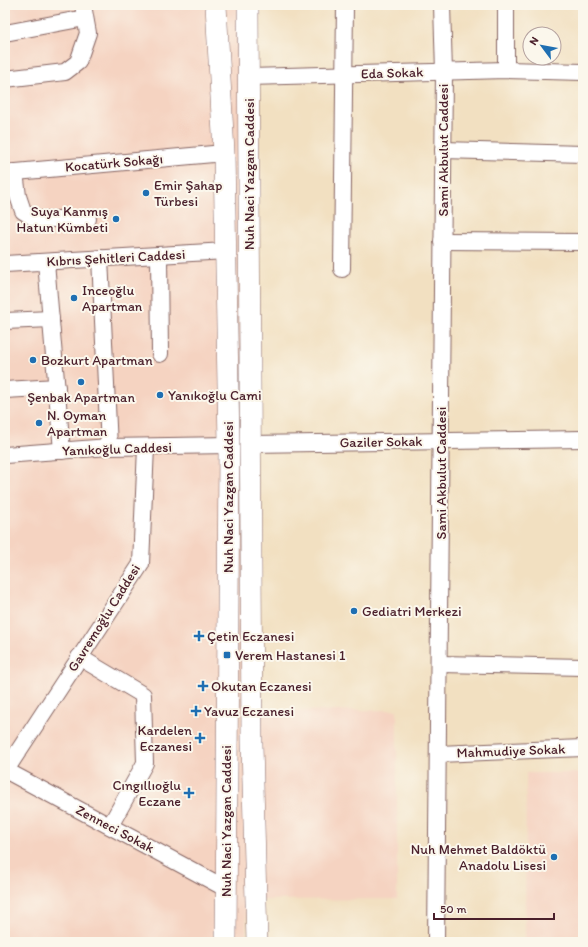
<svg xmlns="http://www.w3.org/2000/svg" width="588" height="947" viewBox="0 0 588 947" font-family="Itim,sans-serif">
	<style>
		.built { fill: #f5d3c1 }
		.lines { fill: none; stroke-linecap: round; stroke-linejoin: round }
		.minor-casing { stroke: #856360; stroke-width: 18 }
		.major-casing { stroke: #856360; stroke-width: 22 }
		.minor { stroke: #fff; stroke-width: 16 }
		.major { stroke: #fff; stroke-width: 21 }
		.poi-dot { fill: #1f6fb2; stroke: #fbf7ec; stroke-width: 1.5 }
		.labels { text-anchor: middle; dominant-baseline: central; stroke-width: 4; stroke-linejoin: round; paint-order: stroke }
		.street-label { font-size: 14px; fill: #4a1f2b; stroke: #fbf7ec }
		.poi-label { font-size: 14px; fill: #4a1f2b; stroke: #fbf7ec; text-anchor: start }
	</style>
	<rect width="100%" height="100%" fill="#fbf7ec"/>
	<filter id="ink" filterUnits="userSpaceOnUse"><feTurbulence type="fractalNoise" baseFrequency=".025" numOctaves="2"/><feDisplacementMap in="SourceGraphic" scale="8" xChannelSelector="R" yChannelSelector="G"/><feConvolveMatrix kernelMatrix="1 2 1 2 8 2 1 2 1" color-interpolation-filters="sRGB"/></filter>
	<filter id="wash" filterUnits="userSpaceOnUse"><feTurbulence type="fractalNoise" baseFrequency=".012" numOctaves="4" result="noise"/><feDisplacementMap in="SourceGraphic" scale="16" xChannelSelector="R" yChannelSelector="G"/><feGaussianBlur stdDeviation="0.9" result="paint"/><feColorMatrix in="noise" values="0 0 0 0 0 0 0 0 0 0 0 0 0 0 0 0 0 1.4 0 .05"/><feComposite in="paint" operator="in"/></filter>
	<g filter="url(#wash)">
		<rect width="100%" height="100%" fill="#f2e0c1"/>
		<g class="built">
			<polygon points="5,5 240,5 247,711 397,710 397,899 247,900 246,942 5,942"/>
			<polygon points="526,773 583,773 583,942 525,942"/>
		</g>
	</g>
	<g filter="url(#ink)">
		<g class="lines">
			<g class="minor-casing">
				<g id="minor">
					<polyline points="506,5 506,70"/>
					<polyline points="5,33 85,18"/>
					<polyline points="248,77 506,70 583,72"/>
					<polyline points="5,79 65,72 78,62 88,33 83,5"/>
					<polyline points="443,150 583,154"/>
					<polyline points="15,172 18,196 23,211 36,219 88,219"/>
					<polyline points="5,173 224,153"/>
					<polyline points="442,241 583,242"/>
					<polyline points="159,255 160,354"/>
					<polyline points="100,258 109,447"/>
					<polyline points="46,262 62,451"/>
					<polyline points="5,264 226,251"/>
					<polyline points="342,269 345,5"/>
					<polyline points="5,321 51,319"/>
					<polyline points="5,390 57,387"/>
					<polyline points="251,444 583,439"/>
					<polyline points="5,455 109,447 229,445"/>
					<polyline points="79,657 143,695 145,763 110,826"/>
					<polyline points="440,664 583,667"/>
					<polyline points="439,754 583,748"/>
					<polyline points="5,770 225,888"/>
					<polyline points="6,770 141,564 146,447"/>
					<polyline points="436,942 444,72 442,5"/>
				</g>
			</g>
			<g class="major-casing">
				<g id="major">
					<polyline points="216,5 224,153 229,445 226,942"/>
					<polyline points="248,5 252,744 257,942"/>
				</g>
			</g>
			<use href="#minor" class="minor"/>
			<use href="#major" class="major"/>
		</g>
	</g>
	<g class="poi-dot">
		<circle cx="146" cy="193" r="4"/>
		<circle cx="116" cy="219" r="4"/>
		<circle cx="74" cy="298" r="4"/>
		<circle cx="33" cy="360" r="4"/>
		<circle cx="81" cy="382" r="4"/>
		<circle cx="160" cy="395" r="4"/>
		<circle cx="39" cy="423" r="4"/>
		<circle cx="354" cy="611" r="4"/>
		<path d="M197 630h4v4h4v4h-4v4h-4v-4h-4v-4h4z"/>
		<rect x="223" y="651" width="8" height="8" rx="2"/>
		<path d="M201 680h4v4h4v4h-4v4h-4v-4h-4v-4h4z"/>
		<path d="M194 705h4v4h4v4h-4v4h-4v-4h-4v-4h4z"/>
		<path d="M198 732h4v4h4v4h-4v4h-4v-4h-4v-4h4z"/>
		<path d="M187 787h4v4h4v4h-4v4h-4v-4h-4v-4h4z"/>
		<circle cx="554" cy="857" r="4"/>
	</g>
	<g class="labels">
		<g class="street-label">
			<text transform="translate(392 73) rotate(-2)">Eda Sokak</text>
			<text transform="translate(443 150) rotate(-90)">Sami Akbulut Caddesi</text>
			<text transform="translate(114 163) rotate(-5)">Kocatürk Sokağı</text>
			<text transform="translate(249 174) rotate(-90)">Nuh Naci Yazgan Caddesi</text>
			<text transform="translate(116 258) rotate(-3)">Kıbrıs Şehitleri Caddesi</text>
			<text transform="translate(381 442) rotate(-1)">Gaziler Sokak</text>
			<text transform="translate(117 449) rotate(-2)">Yanıkoğlu Caddesi</text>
			<text transform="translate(441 473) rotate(-90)">Sami Akbulut Caddesi</text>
			<text transform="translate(228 497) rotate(-90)">Nuh Naci Yazgan Caddesi</text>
			<text transform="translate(104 618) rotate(-58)">Gavremoğlu Caddesi</text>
			<text transform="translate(511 751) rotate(-2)">Mahmudiye Sokak</text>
			<text transform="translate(226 821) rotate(-90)">Nuh Naci Yazgan Caddesi</text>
			<text transform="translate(115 829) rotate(28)">Zenneci Sokak</text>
		</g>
		<g class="poi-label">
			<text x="154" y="185">Emir Şahap<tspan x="154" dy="16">Türbesi</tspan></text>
			<text x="108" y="211" text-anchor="end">Suya Kanmış<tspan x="108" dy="16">Hatun Kümbeti</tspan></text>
			<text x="82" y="290">Inceoğlu<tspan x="82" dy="16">Apartman</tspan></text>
			<text x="41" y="360">Bozkurt Apartman</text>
			<text x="168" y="395">Yanıkoğlu Cami</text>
			<text x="81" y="397" text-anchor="middle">Şenbak Apartman</text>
			<text x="47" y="415">N. Oyman<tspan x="47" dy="16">Apartman</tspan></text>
			<text x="362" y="611">Gediatri Merkezi</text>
			<text x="207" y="636">Çetin Eczanesi</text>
			<text x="235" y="655">Verem Hastanesi 1</text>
			<text x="211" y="686">Okutan Eczanesi</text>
			<text x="204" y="711">Yavuz Eczanesi</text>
			<text x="192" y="730" text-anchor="end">Kardelen<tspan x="192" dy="16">Eczanesi</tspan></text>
			<text x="181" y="785" text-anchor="end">Cıngıllıoğlu<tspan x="181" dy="16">Eczane</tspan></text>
			<text x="546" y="849" text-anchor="end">Nuh Mehmet Baldöktü<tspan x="546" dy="16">Anadolu Lisesi</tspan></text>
		</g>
	</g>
	<rect width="588" height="947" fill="none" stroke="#fbf7ec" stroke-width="20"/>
	<g transform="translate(542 46) rotate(302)"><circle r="19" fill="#fbf7ec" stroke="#b4a19f"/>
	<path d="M0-3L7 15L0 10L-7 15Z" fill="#1f6fb2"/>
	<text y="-6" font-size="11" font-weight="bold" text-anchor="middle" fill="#4a1f2b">N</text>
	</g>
	<path d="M434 913v6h120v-6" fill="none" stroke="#4a1f2b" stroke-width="2"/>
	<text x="440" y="913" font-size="12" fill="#4a1f2b" stroke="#fbf7ec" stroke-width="3" paint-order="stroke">50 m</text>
</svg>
